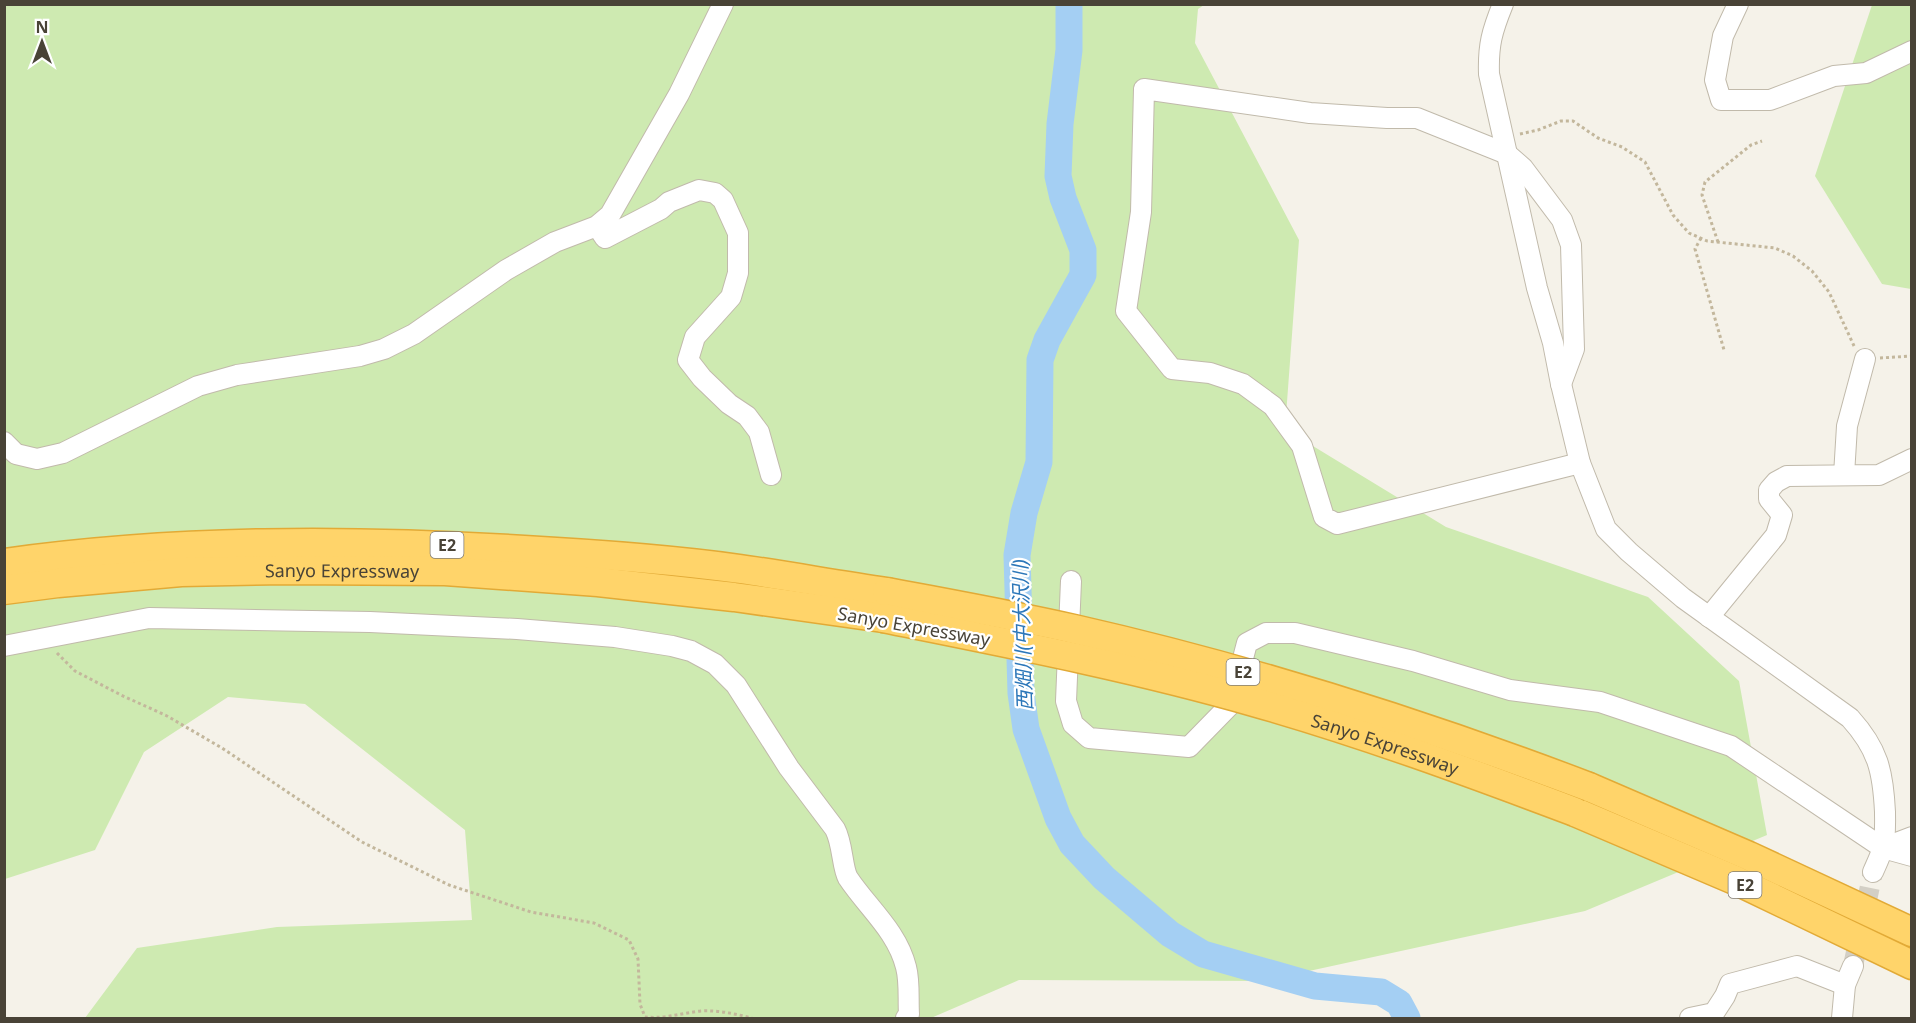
<svg xmlns="http://www.w3.org/2000/svg" width="1916" height="1023" viewBox="0 0 1916 1023" font-family="'Noto Sans','Noto Sans JP',sans-serif">
	<style>
		.green { fill: #ceeab1 }
		.lines { fill: none; stroke-linecap: round; stroke-linejoin: round }
		.river { stroke: #a4cff3; stroke-width: 27 }
		.minor-tunnel { stroke: #d3cfc5; stroke-width: 20; stroke-dasharray: 20 10; stroke-linecap: butt }
		.minor-casing { stroke: #c1baab; stroke-width: 22 }
		.highway-casing { stroke: #e2aa36; stroke-width: 31 }
		.path { stroke: #c3b79c; stroke-width: 3; stroke-dasharray: 3 3; stroke-linecap: butt }
		.minor { stroke: #fff; stroke-width: 20 }
		.highway { stroke: #ffd46a; stroke-width: 28 }
		.highway-bridge-casing { stroke: #e2aa36; stroke-width: 31; stroke-linecap: butt }
		.highway-bridge { stroke: #ffd46a; stroke-width: 28 }
		.labels { text-anchor: middle; dominant-baseline: central; stroke-width: 4.5; stroke-linejoin: round; paint-order: stroke }
		.shield { fill: #fff; stroke: #807b73; stroke-width: 1.5 }
		.shield-label { font-size: 16px; font-weight: bold; fill: #494337 }
		.street-label { font-size: 18px; fill: #494337; stroke: #fff }
		.water-label { font-size: 20px; font-style: italic; fill: #2c77b9; stroke: #fff }
	</style>
	<rect width="100%" height="100%" fill="#f5f2e9"/>
	<g class="green">
		<polygon points="5,4 1204,5 1198,9 1195,43 1299,240 1285,429 1446,527 1648,597 1739,681 1767,835 1585,911 1263,981 1019,980 931,1018 85,1018 137,948 277,927 472,920 465,830 305,704 228,697 144,752 95,850 5,879"/>
		<polygon points="1872,5 1911,5 1911,289 1882,284 1815,176"/>
	</g>
	<g class="lines">
		<polyline class="river" points="1069,4 1069,50 1060,124 1058,176 1063,198 1083,250 1083,275 1047,340 1040,360 1039,462 1024,513 1017,555 1021,693 1026,729 1058,818 1072,844 1104,878 1170,934 1203,954 1315,986 1381,992 1399,1003 1407,1018"/>
		<polyline class="minor-tunnel" points="1853,966 1873,872"/>
		<g class="minor-casing">
			<g id="minor">
				<path d="M1503,4c-11,27 -15,41 -14,70l48,214 16,55 8,41 19,79 26,66 23,23 54,46 167,120c28,31 33,53 35,94 0,12 1,27 -3,38 -2,7 -6,15 -9,22"/>
				<polyline points="1738,4 1723,36 1715,80 1721,100 1770,100 1834,76 1866,73 1912,51"/>
				<polyline points="597,226 605,238 661,209 669,202 699,190 715,193 723,200 738,233 738,273 731,297 695,337 688,360 702,378 729,404 747,416 759,432 771,475"/>
				<polyline points="1561,384 1574,349 1571,245 1562,220 1523,168 1507,154 1417,118 1387,118 1310,113 1144,89 1141,212 1126,311 1172,369 1210,373 1243,384 1273,406 1302,446 1324,517 1337,524 1580,463"/>
				<polyline points="4,442 16,454 37,459 63,453 198,386 237,375 360,356 384,349 414,334 506,270 555,242 597,226 610,215 679,94 723,4"/>
				<polyline points="1844,475 1847,426 1865,359"/>
				<polyline points="1071,581 1066,701 1073,724 1089,738 1189,747 1231,704 1247,643 1266,633 1295,633 1413,661 1510,690 1600,702 1731,746 1883,848 1912,856"/>
				<polyline points="1709,617 1776,535 1782,515 1769,499 1769,490 1776,482 1787,476 1879,475 1912,459"/>
				<path d="M4,646l145,-28 221,4 147,7 98,8 57,9 19,5 24,13 21,21 53,83 46,61c8,15 7,39 13,49 20,30 49,53 58,89 4,15 2,32 3,47l-3,4"/>
				<polyline points="1883,848 1912,837"/>
				<polyline points="1690,1018 1714,1013 1725,996 1730,984 1797,966 1845,985"/>
				<polyline points="1842,1018 1845,985 1853,966"/>
			</g>
		</g>
		<g class="highway-casing">
			<g id="highway">
				<path d="M4,563c172,-24 346,-24 520,-13 72,4 144,9 216,19 49,7 98,16 147,23"/>
				<path id="s1" d="M4,590l54,-7 123,-11 105,-2 159,1 153,11 136,15 149,21"/>
				<polyline points="1589,787 1749,856 1912,932"/>
				<polyline points="1575,812 1737,881 1912,965"/>
			</g>
		</g>
		<g class="path">
			<polyline points="1520,134 1538,130 1561,121 1573,121 1598,138 1622,147 1645,162 1673,215 1689,233 1707,241 1775,248 1793,256 1812,271 1829,292 1855,348"/>
			<polyline points="1701,238 1695,249 1724,350"/>
			<polyline points="1718,242 1702,195 1705,182 1751,145 1762,141"/>
			<polyline points="1880,358 1912,356"/>
			<path d="M57,653l18,18 46,24 46,21 55,32 140,94 87,43 82,27 63,11 35,17 9,19 2,45 5,13c20,2 37,-4 56,-6 18,-1 34,3 51,7"/>
		</g>
		<use href="#minor" class="minor"/>
		<use href="#highway" class="highway"/>
		<g class="highway-bridge-casing">
			<g id="highway-bridge">
				<path d="M887,592c63,12 125,23 187,37 176,40 347,94 515,158"/>
				<path id="s2" d="M883,618c124,25 249,49 371,84 109,31 215,70 321,110"/>
			</g>
		</g>
		<use href="#highway-bridge" class="highway-bridge"/>
	</g>
	<g class="labels">
		<g class="shield">
			<rect x="430.5" y="532" width="33" height="26" rx="4.5"/>
			<rect x="1226.5" y="659" width="33" height="26" rx="4.5"/>
			<rect x="1728.5" y="872" width="33" height="26" rx="4.5"/>
		</g>
		<g class="shield-label">
			<text x="447" y="545">E2</text>
			<text x="1243" y="672">E2</text>
			<text x="1745" y="885">E2</text>
		</g>
		<g class="street-label">
			<text stroke="none"><textPath href="#s1" startOffset="339">Sanyo Expressway</textPath></text>
			<text transform="translate(914 626) rotate(10)">Sanyo Expressway</text>
			<text stroke="none"><textPath href="#s2" startOffset="518">Sanyo Expressway</textPath></text>
		</g>
		<g class="water-label">
			<text transform="translate(1022 635) rotate(-92)">西畑川(中大沢川)</text>
		</g>
	</g>
	<rect width="1916" height="1023" fill="none" stroke="#494337" stroke-width="12"/>
	<g transform="translate(42 42)" stroke="#ffffff" stroke-width="4.5" paint-order="stroke">
	<path d="M0-4.5L10 22L0 15L-10 22Z" fill="#494337"/>
	<text y="-9" font-size="16" font-weight="bold" text-anchor="middle" fill="#494337">N</text>
	</g>
</svg>
